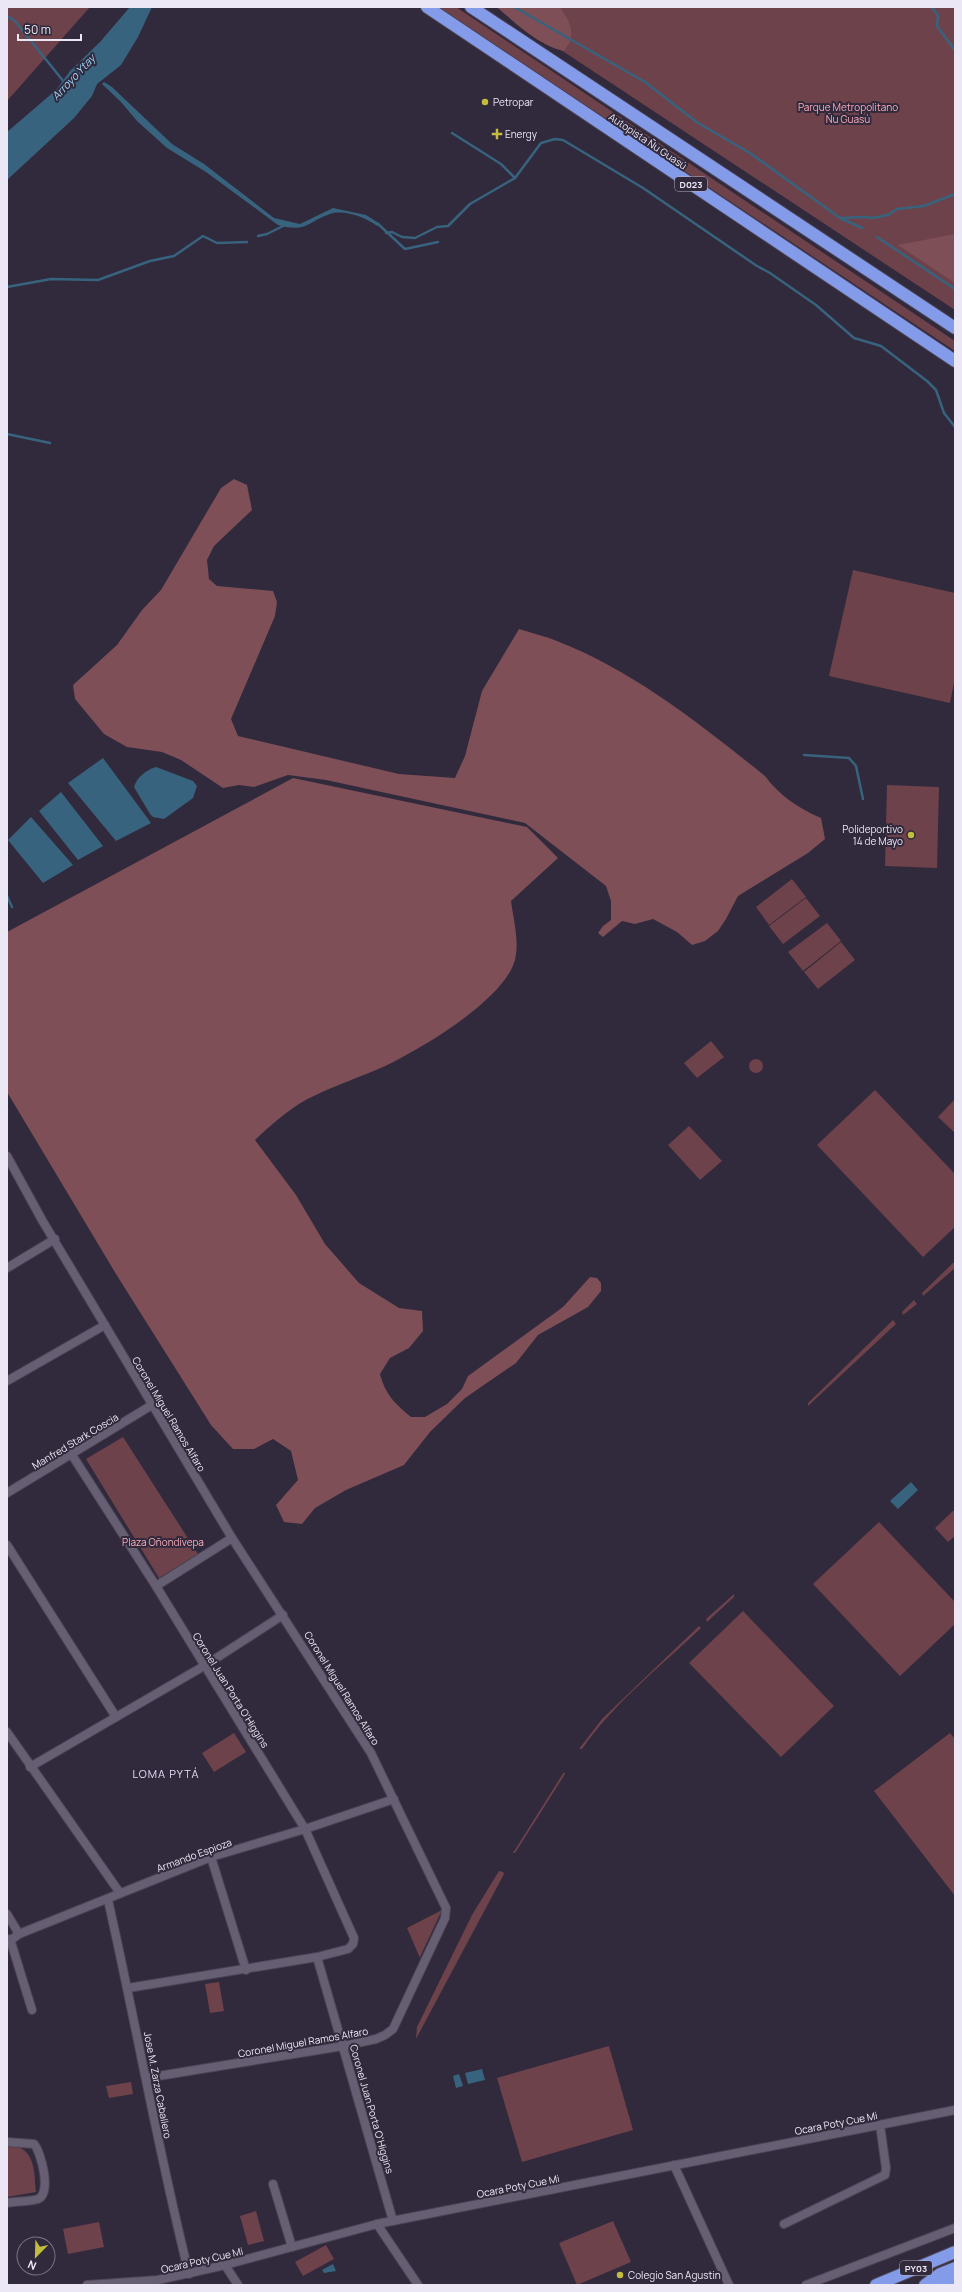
<svg xmlns="http://www.w3.org/2000/svg" width="962" height="2292" viewBox="0 0 962 2292" font-family="Manrope,sans-serif">
	<style>
		.green { fill: #6e424a }
		.forest { fill: #7e4f57 }
		.water { fill: #38637e }
		.lines { fill: none; stroke-linecap: round; stroke-linejoin: round }
		.stream { stroke: #38637e; stroke-width: 2.5 }
		.street-casing { stroke: #4c4454; stroke-width: 10 }
		.highway-casing { stroke: #4c4454; stroke-width: 14 }
		.street { stroke: #665e73; stroke-width: 8 }
		.highway { stroke: #839be9; stroke-width: 12 }
		.poi-dot { fill: #c2bd3f; stroke: #31293c; stroke-width: 1.5 }
		.labels { text-anchor: middle; dominant-baseline: central; stroke-width: 4; stroke-linejoin: round; paint-order: stroke }
		.shield { fill: #31293c; stroke: #b4aebd; stroke-width: 1 }
		.shield-label { font-size: 9px; font-weight: bold; fill: #ece7f4 }
		.poi-label { font-size: 10px; fill: #ece7f4; stroke: #31293c; text-anchor: start }
		.park-label { font-size: 10px; fill: #fbacb9; stroke: #31293c }
		.street-label { font-size: 10px; fill: #ece7f4; stroke: #31293c }
		.water-label { font-size: 11px; font-style: italic; fill: #9dd4f8; stroke: #31293c }
		.neighbourhood-label { font-size: 11px; letter-spacing: 1px; fill: #e7ddf6; stroke: #31293c }
	</style>
	<rect width="100%" height="100%" fill="#31293c"/>
	<g class="green">
		<polygon points="7,7 90,7 7,101"/>
		<polygon points="438,7 456,7 955,341 955,351"/>
		<polygon points="496,7 955,7 955,310"/>
		<polygon points="853,570 955,593 955,678 950,703 829,676"/>
		<polygon points="887,785 939,787 937,868 885,866"/>
		<polygon points="792,879 806,897 769,925 756,907"/>
		<polygon points="806,898 820,916 783,944 769,926"/>
		<polygon points="827,923 841,941 803,971 788,952"/>
		<polygon points="841,942 855,960 818,989 804,972"/>
		<polygon points="711,1041 724,1057 697,1078 684,1063"/>
		<circle cx="756" cy="1066" r="7"/>
		<polygon points="875,1090 955,1174 955,1227 923,1257 817,1145"/>
		<polygon points="955,1099 955,1133 938,1117"/>
		<polygon points="689,1126 722,1161 700,1180 668,1145"/>
		<polygon points="955,1261 955,1268 923,1296 922,1293"/>
		<polygon points="914,1300 917,1304 903,1315 902,1312"/>
		<polygon points="893,1320 896,1324 808,1406 808,1403"/>
		<polygon points="123,1437 198,1554 159,1578 86,1459"/>
		<polygon points="955,1509 955,1536 948,1542 935,1528"/>
		<polygon points="879,1522 955,1602 955,1624 900,1676 813,1584"/>
		<polygon points="734,1594 734,1597 707,1622 706,1619"/>
		<polygon points="743,1611 834,1706 781,1757 689,1663"/>
		<path d="M699,1626l2,2c-41,39 -87,75 -119,121h-3l23,-30z"/>
		<polygon points="234,1733 246,1752 214,1772 202,1753"/>
		<polygon points="950,1733 955,1739 955,1896 874,1791"/>
		<polygon points="564,1772 565,1774 515,1853 513,1853"/>
		<polygon points="499,1871 503,1872 504,1874 416,2039 417,2027 472,1915"/>
		<polygon points="442,1910 420,1957 420,1958 407,1928"/>
		<polygon points="219,1982 224,2011 210,2013 205,1984"/>
		<polygon points="609,2046 633,2130 522,2162 497,2078"/>
		<polygon points="131,2082 133,2094 109,2098 106,2086"/>
		<path d="M17,2146c19,8 17,28 19,46l-29,5v-50z"/>
		<polygon points="256,2211 264,2241 248,2245 240,2216"/>
		<polygon points="613,2221 631,2262 577,2285 559,2243"/>
		<polygon points="99,2222 104,2247 68,2254 63,2229"/>
		<polygon points="326,2245 334,2259 303,2276 295,2262"/>
	</g>
	<g class="forest">
		<path d="M497,7h63c11,17 17,27 4,44 -25,-5 -49,-28 -67,-44z"/>
		<polygon points="955,234 955,283 898,245"/>
		<path d="M234,479l13,6 5,25 -38,36 -7,14 2,19 8,7 56,5 4,11 -2,14 -44,103 7,17 161,38 56,4 10,-22 17,-65 37,-62c12,4 26,7 38,12 77,30 143,83 208,135 15,20 33,32 56,42l4,21 -17,14 -70,43 -12,23 -8,12 -13,10 -13,4 -15,-13 -24,-13 -18,5 -13,-3 -19,16 -5,-4 5,-7 8,-6v-19l-5,-15 -81,-63 -199,-43 -38,-5 -34,12 -15,-2 -16,3 -42,-28 -19,-8 -35,-5 -23,-13 -29,-35 -2,-14 44,-40 25,-35 19,-20 60,-102z"/>
		<path d="M293,778l234,49 31,31 -47,43c3,22 11,49 0,69 -20,37 -90,79 -128,97 -22,10 -45,17 -67,28 -23,10 -43,28 -61,45l41,55 29,49 34,39 40,25 23,3 1,20 -14,17 -19,10 -10,16c5,20 15,30 31,43h14l22,-13 15,-15 6,-13 95,-69 27,-30 7,1 4,5v8l-13,16 -50,28 -22,28 -51,35 -35,34 -26,33 -58,25 -31,18 -13,16 -18,-2 -8,-17 22,-25 -7,-29 -18,-12 -19,10h-21l-22,-24 -95,-151 -109,-182v-160z"/>
	</g>
	<g class="water">
		<polygon points="130,7 152,7 138,37 121,65 97,84 92,96 74,118 7,180 7,132 56,90 70,71 100,42"/>
		<path d="M104,82l8,5 60,57 32,20 70,54 26,6 33,-16 33,7 14,9 -3,2c-10,-8 -33,-17 -47,-12 -23,8 -23,19 -52,11l-72,-53 -39,-24 -30,-27 -16,-19 -19,-18z"/>
		<polygon points="103,758 151,823 116,841 68,783"/>
		<path d="M156,767l37,14 4,5 -4,12 -29,21 -11,-2 -3,-3 -16,-27c3,-10 12,-17 22,-20z"/>
		<polygon points="61,792 103,846 78,860 39,811"/>
		<polygon points="31,817 73,865 43,883 8,840"/>
		<polygon points="911,1482 918,1490 898,1509 890,1501"/>
		<polygon points="482,2069 485,2080 468,2084 465,2073"/>
		<polygon points="459,2074 463,2086 456,2088 453,2076"/>
		<polygon points="333,2264 336,2271 324,2273 322,2270"/>
	</g>
	<g class="lines">
		<g class="stream">
			<polyline points="514,7 645,82 698,123 750,153 840,218 862,228"/>
			<polyline points="931,7 938,15 937,26 954,49"/>
			<polyline points="7,16 15,21 64,82"/>
			<polyline points="452,133 501,164 515,178"/>
			<polyline points="841,218 865,217 872,218 888,215 897,209 924,206 955,194"/>
			<polyline points="377,223 405,249 438,242"/>
			<polyline points="386,233 392,232 402,237 415,238 437,227 448,226 470,204 515,178 541,143 555,139 563,140 643,188 757,266 770,273 816,305 854,338 881,346 927,381 936,390 944,413 955,427"/>
			<polyline points="258,236 267,234 285,225"/>
			<polyline points="877,237 955,289"/>
			<polyline points="7,287 51,279 98,280 150,261 174,256 203,236 217,243 247,242"/>
			<polyline points="7,434 50,443"/>
			<polyline points="804,755 849,758 856,766 863,799"/>
			<polyline points="7,896 12,907"/>
		</g>
		<g class="street-casing">
			<g id="street">
				<polyline points="7,1156 42,1220 232,1538 371,1753 446,1908 445,1918 393,2029 385,2035 376,2039 343,2046 146,2078"/>
				<polyline points="7,1268 55,1239"/>
				<polyline points="7,1381 105,1325"/>
				<polyline points="72,1455 156,1586 305,1829 354,1938 353,1944 348,1949 317,1957 128,1988"/>
				<polyline points="7,1493 152,1405"/>
				<polyline points="7,1545 116,1717"/>
				<polyline points="156,1586 232,1538"/>
				<polyline points="7,1732 120,1893"/>
				<polyline points="30,1767 204,1666 283,1615"/>
				<polyline points="211,1857 246,1970"/>
				<path d="M108,1900c28,124 50,250 81,374"/>
				<polyline points="7,1914 19,1934"/>
				<polyline points="10,1939 32,2010"/>
				<polyline points="7,1943 19,1934 211,1857 305,1829 394,1799"/>
				<polyline points="317,1957 393,2221"/>
				<path d="M7,2142l27,2c7,8 18,49 4,55 -9,3 -22,2 -31,4"/>
				<polyline points="674,2165 729,2285"/>
				<polyline points="273,2184 292,2247"/>
				<polyline points="377,2224 418,2285"/>
				<polyline points="784,2224 885,2175 886,2168 880,2125"/>
				<polyline points="225,2265 238,2285"/>
				<polyline points="87,2285 158,2280 225,2265 377,2224 955,2110"/>
				<polyline points="806,2285 955,2228"/>
			</g>
		</g>
		<g class="highway-casing">
			<g id="highway">
				<polyline points="427,7 955,361"/>
				<polyline points="471,7 955,328"/>
				<polyline points="876,2285 955,2252"/>
				<polyline points="925,2285 940,2274 955,2268"/>
				<polyline points="935,2285 955,2278"/>
			</g>
		</g>
		<use href="#street" class="street"/>
		<use href="#highway" class="highway"/>
	</g>
	<g class="poi-dot">
		<circle cx="485" cy="102" r="4"/>
		<path d="M495 128h4v4h4v4h-4v4h-4v-4h-4v-4h4z"/>
		<circle cx="911" cy="835" r="4"/>
		<circle cx="620" cy="2275" r="4"/>
	</g>
	<g class="labels">
		<g class="shield">
			<rect x="675" y="177" width="32" height="14" rx="3"/>
			<rect x="900" y="2261" width="32" height="14" rx="3"/>
		</g>
		<g class="shield-label">
			<text x="691" y="184">D023</text>
			<text x="916" y="2268">PY03</text>
		</g>
		<g class="poi-label">
			<text x="493" y="102">Petropar</text>
			<text x="505" y="134">Energy</text>
			<text x="903" y="829" text-anchor="end">Polideportivo<tspan x="903" dy="12">14 de Mayo</tspan></text>
			<text x="628" y="2275">Colegio San Agustin</text>
		</g>
		<g class="park-label">
			<text x="848" y="107">Parque Metropolitano<tspan x="848" dy="12">Ñu Guasú</tspan></text>
			<text x="163" y="1542">Plaza Oñondivepa</text>
		</g>
		<g class="street-label">
			<text transform="translate(648 141) rotate(34)">Autopista Ñu Guasú</text>
			<text transform="translate(169 1414) rotate(59)">Coronel Miguel Ramos Alfaro</text>
			<text transform="translate(75 1441) rotate(-31)">Manfred Stark Coscia</text>
			<text transform="translate(342 1688) rotate(58)">Coronel Miguel Ramos Alfaro</text>
			<text transform="translate(231 1690) rotate(58)">Coronel Juan Porta O'Higgins</text>
			<text transform="translate(194 1855) rotate(-20)">Armando Espioza</text>
			<text transform="translate(303 2042) rotate(-10)">Coronel Miguel Ramos Alfaro</text>
			<text transform="translate(158 2085) rotate(79)">Jose M. Zarza Caballero</text>
			<text transform="translate(372 2109) rotate(74)">Coronel Juan Porta O'Higgins</text>
			<text transform="translate(836 2123) rotate(-11)">Ocara Poty Cue Mi</text>
			<text transform="translate(518 2186) rotate(-11)">Ocara Poty Cue Mi</text>
			<text transform="translate(202 2260) rotate(-13)">Ocara Poty Cue Mi</text>
		</g>
		<g class="water-label">
			<text transform="translate(73 77) rotate(-47)">Arroyo Ytay</text>
		</g>
		<g class="neighbourhood-label">
			<text x="166" y="1773">LOMA PYTÁ</text>
		</g>
	</g>
	<rect width="962" height="2292" fill="none" stroke="#ece7f4" stroke-width="16"/>
	<g transform="translate(36 2256) rotate(203)"><circle r="19" fill="#31293c" stroke="#7c7586"/>
	<path d="M0-3L7 15L0 10L-7 15Z" fill="#c2bd3f"/>
	<text y="-6" font-size="11" font-weight="bold" text-anchor="middle" fill="#ece7f4">N</text>
	</g>
	<path d="M18 34v6h63v-6" fill="none" stroke="#ece7f4" stroke-width="2"/>
	<text x="24" y="34" font-size="12" fill="#ece7f4" stroke="#31293c" stroke-width="3" paint-order="stroke">50 m</text>
</svg>
